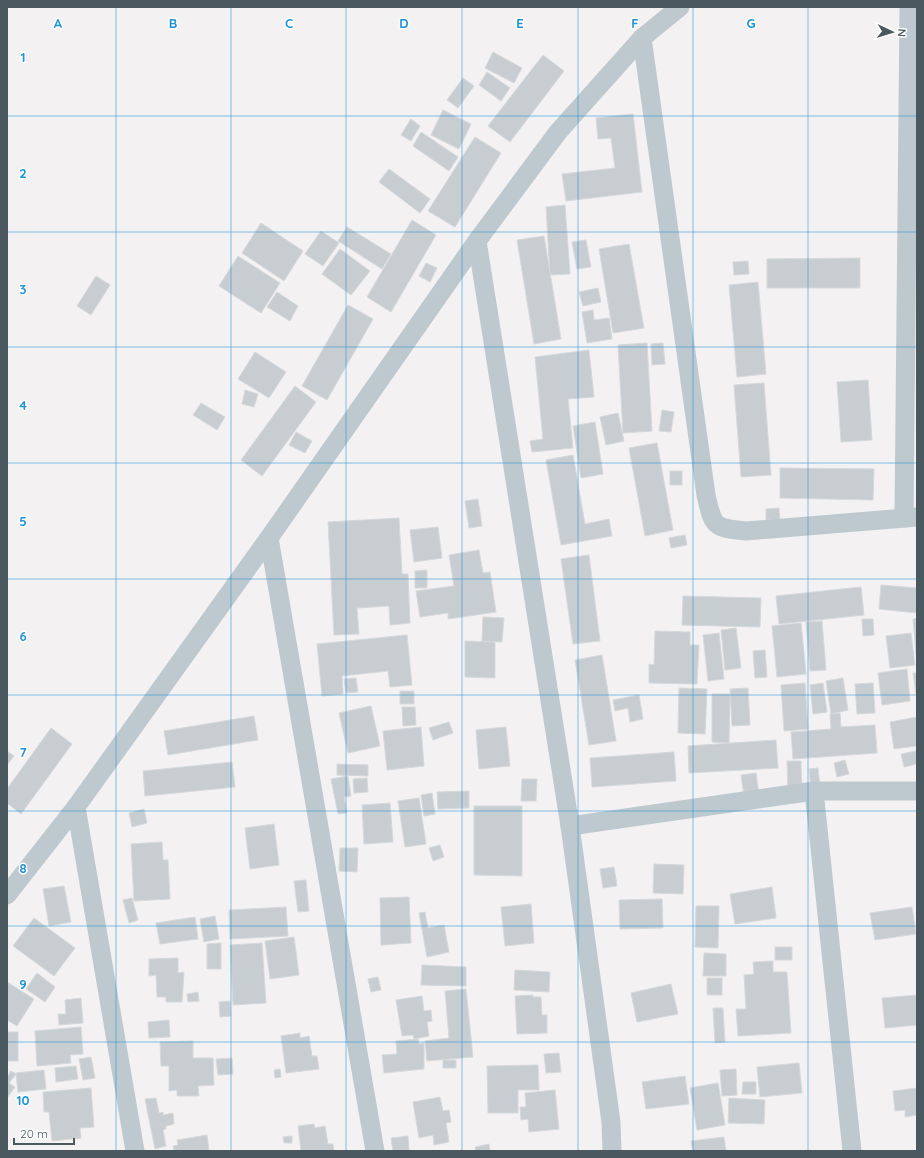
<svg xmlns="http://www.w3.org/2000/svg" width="924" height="1158" viewBox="0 0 924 1158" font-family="Quicksand,sans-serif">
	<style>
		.building { fill: #c8cdd1; stroke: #d5d9dc }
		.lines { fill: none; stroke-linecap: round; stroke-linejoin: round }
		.minor { stroke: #bdc9ce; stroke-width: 19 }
		.grid { fill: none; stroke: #1d93d9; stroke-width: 1; stroke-opacity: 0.55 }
		.grid-label { font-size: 13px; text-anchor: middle; font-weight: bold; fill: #1d93d9; stroke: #fff; stroke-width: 3; stroke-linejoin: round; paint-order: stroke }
	</style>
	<rect width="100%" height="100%" fill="#f4f1f2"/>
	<g class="building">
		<polygon points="493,52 522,68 514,83 485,68"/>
		<polygon points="543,55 564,71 510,142 488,126"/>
		<polygon points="487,72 510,88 501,101 479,85"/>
		<polygon points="463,78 474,86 458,108 447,100"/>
		<polygon points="443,110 471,124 459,149 431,135"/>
		<polygon points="633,114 642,192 566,201 562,174 615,168 611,138 598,139 596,118"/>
		<polygon points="411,119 420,126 411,141 401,135"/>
		<polygon points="421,132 458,157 449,171 413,146"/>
		<polygon points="475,137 501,153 455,227 428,211"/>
		<polygon points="389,169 430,199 420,213 379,182"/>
		<polygon points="565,205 570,274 550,275 546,207"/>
		<polygon points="412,220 436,235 391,312 367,297"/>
		<polygon points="261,223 303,251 284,281 242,253"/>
		<polygon points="347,227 391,254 382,269 338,241"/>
		<polygon points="321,231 339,243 323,266 305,254"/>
		<polygon points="544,236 561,339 534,344 517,240"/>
		<polygon points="586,240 591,267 577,269 572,242"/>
		<polygon points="629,244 644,328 613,333 599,249"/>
		<polygon points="340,249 370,271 351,295 322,274"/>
		<polygon points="238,256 280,283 261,313 219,286"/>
		<polygon points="860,258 860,288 767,288 767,259"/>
		<polygon points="748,261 749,274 734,275 733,262"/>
		<polygon points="426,263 437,268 430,282 419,276"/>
		<polygon points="96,276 110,285 91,315 77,306"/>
		<polygon points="758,282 766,374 737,377 729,285"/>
		<polygon points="598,288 601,302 583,306 579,292"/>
		<polygon points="277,292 298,306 290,321 267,307"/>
		<polygon points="348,305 373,319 327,400 302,386"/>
		<polygon points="593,310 594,320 609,318 612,339 587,343 582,312"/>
		<polygon points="647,343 652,431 623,433 618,345"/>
		<polygon points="663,343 665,364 652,365 651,344"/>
		<polygon points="589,350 594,397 568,399 573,448 532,452 530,441 543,439 535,357"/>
		<polygon points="255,352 286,372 269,398 238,379"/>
		<polygon points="868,380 872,440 841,442 837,382"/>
		<polygon points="764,383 771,475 741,477 734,385"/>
		<polygon points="295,386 316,402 262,476 241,460"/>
		<polygon points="245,390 258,394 254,407 242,404"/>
		<polygon points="201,403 225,417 217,430 193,415"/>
		<polygon points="662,410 674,412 671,432 659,431"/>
		<polygon points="618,413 624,441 606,445 600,417"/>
		<polygon points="595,422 603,474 581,478 573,426"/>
		<polygon points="296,432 312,441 305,453 289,445"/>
		<polygon points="657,443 673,530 645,536 629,448"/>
		<polygon points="573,455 585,524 609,519 612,536 561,545 546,460"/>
		<polygon points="780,468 874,469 873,500 780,498"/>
		<rect x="670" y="471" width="12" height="14"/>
		<polygon points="478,499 482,526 469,528 465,501"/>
		<polygon points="779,508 780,520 766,520 766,509"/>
		<polygon points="399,518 402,574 408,574 410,623 390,625 389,606 357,608 359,634 334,635 328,522"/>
		<polygon points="438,527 442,558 414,562 410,530"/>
		<polygon points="685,535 687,545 671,548 669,538"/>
		<polygon points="479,550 483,573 490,572 496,612 448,619 448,613 420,617 416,591 454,586 449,555"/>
		<polygon points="589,555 600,641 573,644 561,559"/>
		<polygon points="427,570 427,588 415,588 415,571"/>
		<polygon points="881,585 917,588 917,613 879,609"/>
		<polygon points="861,587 864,615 779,624 776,596"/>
		<polygon points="683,596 761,598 760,627 682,625"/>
		<polygon points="483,617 504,618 502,642 482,641"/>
		<polygon points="917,618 917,655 916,655 913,619"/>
		<polygon points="862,619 873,619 874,635 863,636"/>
		<polygon points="822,621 826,670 810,671 806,622"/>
		<polygon points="801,623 806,674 777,677 772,626"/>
		<polygon points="736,628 741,668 725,670 721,630"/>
		<polygon points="655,631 690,632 690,645 699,645 697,684 649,683 649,664 654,665"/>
		<polygon points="719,633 724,679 708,681 703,635"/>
		<polygon points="911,633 915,665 890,668 886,636"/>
		<polygon points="407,635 412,685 390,687 388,671 342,676 343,694 322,696 317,644"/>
		<polygon points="465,641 495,642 495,678 465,677"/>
		<polygon points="765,650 767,677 755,678 753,651"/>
		<polygon points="602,655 616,741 589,745 575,660"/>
		<polygon points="907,669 910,701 882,705 878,673"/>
		<polygon points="913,673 917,673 917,694 916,694"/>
		<polygon points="356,678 358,692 346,693 344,679"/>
		<polygon points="843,678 848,710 831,714 826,681"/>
		<polygon points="805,683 808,729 784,731 781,685"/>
		<polygon points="823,683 827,712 813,714 810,685"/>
		<polygon points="873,683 875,713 857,714 855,684"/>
		<polygon points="679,688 707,689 705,734 678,733"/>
		<polygon points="748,688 750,725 732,726 730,689"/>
		<rect x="400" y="691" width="14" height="13"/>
		<polygon points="712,694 730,694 729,743 712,742"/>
		<polygon points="639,695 643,719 630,722 628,708 615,711 613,700"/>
		<polygon points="371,706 380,746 348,753 339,713"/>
		<polygon points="402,707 415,707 416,725 403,726"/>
		<polygon points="840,713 841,727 875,725 877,753 793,759 791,732 831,729 830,714"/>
		<polygon points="254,716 258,740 168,755 164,731"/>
		<polygon points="917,717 917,746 894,749 890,722"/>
		<polygon points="449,722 453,733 433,740 429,728"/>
		<polygon points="421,727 424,766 387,770 383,731"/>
		<polygon points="506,727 510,766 479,769 476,730"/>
		<polygon points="51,728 72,744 21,814 7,803 7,789"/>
		<polygon points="776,740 778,768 689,773 688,746"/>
		<polygon points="7,751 14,756 7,765"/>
		<polygon points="916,751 917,764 904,767 901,754"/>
		<polygon points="674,752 676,781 592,787 590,758"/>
		<polygon points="845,760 849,774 837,777 834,763"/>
		<polygon points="787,761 801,761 802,791 788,791"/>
		<polygon points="232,762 235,787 145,796 143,771"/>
		<polygon points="337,764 368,765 368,776 337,775"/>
		<polygon points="818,768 820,787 811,788 809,769"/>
		<polygon points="756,773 759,795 744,796 741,775"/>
		<polygon points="348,776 351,796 344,797 347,813 338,814 331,779"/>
		<polygon points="367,778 368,792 354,793 353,779"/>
		<polygon points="522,779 537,779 536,801 521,801"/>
		<polygon points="469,791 469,808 438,809 437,792"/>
		<polygon points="432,793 435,814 424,816 421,795"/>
		<polygon points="419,798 426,844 405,847 398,801"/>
		<polygon points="390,803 393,842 364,844 362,805"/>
		<polygon points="474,806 522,806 522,876 474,875"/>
		<polygon points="144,809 147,823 132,827 129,813"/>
		<polygon points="274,824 279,865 250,869 245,828"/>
		<polygon points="162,842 163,860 168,860 170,899 134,901 131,844"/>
		<polygon points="440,845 444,857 433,861 429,848"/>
		<polygon points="340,848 358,848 357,872 339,871"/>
		<polygon points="654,864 684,865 683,894 653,893"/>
		<polygon points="614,867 617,886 603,888 600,869"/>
		<polygon points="306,880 309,911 298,912 294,881"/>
		<polygon points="64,886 71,922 49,926 43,889"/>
		<polygon points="772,887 776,918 735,924 730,894"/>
		<polygon points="409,897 411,943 381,945 380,898"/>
		<polygon points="132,898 138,920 129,923 123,900"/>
		<polygon points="662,899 663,928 620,929 619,900"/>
		<polygon points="531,904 534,943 505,946 501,907"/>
		<polygon points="696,906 719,906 718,948 695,947"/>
		<polygon points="286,907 288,936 230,939 229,910"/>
		<polygon points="912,907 916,934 875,940 870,913"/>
		<polygon points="425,912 428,928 444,925 449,952 427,957 419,913"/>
		<polygon points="215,916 219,939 204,942 200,919"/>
		<polygon points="195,917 198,939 160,944 156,923"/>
		<polygon points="34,918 75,948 54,976 13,946"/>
		<polygon points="294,937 299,975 270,979 265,941"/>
		<polygon points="221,943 221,969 207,969 207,944"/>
		<polygon points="262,943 266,1003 233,1005 230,945"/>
		<rect x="775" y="947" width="17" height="13"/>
		<polygon points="704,953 726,954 726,976 703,976"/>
		<polygon points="178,958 178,973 184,972 182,1002 166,1002 166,997 157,997 156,975 149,976 149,959"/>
		<polygon points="773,961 773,972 787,972 791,1033 738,1036 736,1009 746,1009 744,975 754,974 753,962"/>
		<polygon points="422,965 466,967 466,986 421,985"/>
		<polygon points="515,970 550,972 549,992 514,990"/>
		<polygon points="37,973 55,987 45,1002 26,989"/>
		<polygon points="378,977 381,990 371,992 368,979"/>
		<rect x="707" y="978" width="15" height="17"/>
		<polygon points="7,982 34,999 17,1026 7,1020"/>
		<polygon points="671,984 678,1014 637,1022 631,993"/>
		<polygon points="466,989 473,1057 427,1061 425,1041 449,1038 445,991"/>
		<polygon points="198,992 199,1001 188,1002 187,994"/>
		<polygon points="533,995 533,997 541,997 542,1015 547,1015 547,1033 517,1034 515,996"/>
		<polygon points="917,995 917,1025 885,1028 882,998"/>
		<polygon points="422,996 424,1011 431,1010 432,1021 427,1022 429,1036 414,1039 413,1035 402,1036 396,1000"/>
		<polygon points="81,998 83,1023 59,1025 58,1014 66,1014 65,1000"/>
		<polygon points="230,1001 231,1016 220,1017 219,1002"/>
		<polygon points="713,1008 723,1008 725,1042 715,1043"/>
		<polygon points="169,1020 170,1037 149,1038 148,1022"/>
		<polygon points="81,1027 83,1054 70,1055 71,1063 37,1066 35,1031"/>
		<rect x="7" y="1032" width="11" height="29"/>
		<polygon points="300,1033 300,1038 309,1036 312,1056 317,1056 319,1069 286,1073 281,1036"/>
		<polygon points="418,1039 419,1044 424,1043 424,1069 384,1073 382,1055 397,1054 396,1041"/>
		<polygon points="193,1041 193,1058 213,1058 214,1085 198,1086 199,1096 177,1096 177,1090 169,1091 169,1066 161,1066 160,1042"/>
		<polygon points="559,1053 561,1072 546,1073 544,1054"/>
		<polygon points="91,1057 95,1078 83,1080 79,1059"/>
		<polygon points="232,1058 233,1074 218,1075 216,1059"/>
		<rect x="443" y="1060" width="13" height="8"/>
		<polygon points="799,1063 802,1093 760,1097 757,1067"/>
		<polygon points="538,1065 539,1090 518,1090 518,1113 488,1113 487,1066"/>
		<polygon points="76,1066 78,1079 56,1082 55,1068"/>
		<polygon points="280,1069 281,1077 275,1078 274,1070"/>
		<polygon points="736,1069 737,1095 722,1096 720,1070"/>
		<polygon points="44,1070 46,1089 18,1092 16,1073"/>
		<polygon points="11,1071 16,1074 9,1083 15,1087 7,1098 7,1077"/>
		<polygon points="685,1076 689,1104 646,1109 642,1082"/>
		<polygon points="743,1082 756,1082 756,1094 742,1094"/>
		<polygon points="718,1083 725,1125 697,1130 690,1088"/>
		<polygon points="91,1088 94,1127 80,1128 81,1138 52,1141 49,1112 44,1112 43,1092"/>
		<polygon points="917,1088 917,1115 905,1117 905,1110 895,1111 893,1091"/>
		<polygon points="555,1090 559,1129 529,1132 528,1119 521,1120 520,1107 526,1107 525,1093"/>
		<polygon points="440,1097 443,1111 449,1110 451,1122 446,1123 449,1142 434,1145 433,1135 419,1138 413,1102"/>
		<polygon points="156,1098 159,1113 163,1112 163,1115 173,1113 174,1124 166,1126 166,1129 163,1130 166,1146 155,1149 145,1099"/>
		<polygon points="729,1098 765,1100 764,1124 728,1123"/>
		<polygon points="314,1124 315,1128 325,1126 328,1144 333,1144 334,1151 301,1151 298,1126"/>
		<polygon points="207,1135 209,1151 174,1151 173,1146 178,1145 177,1140"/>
		<polygon points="292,1136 292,1143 284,1143 283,1137"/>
		<polygon points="408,1136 409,1151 393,1151 391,1138"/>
		<polygon points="724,1137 726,1151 693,1151 691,1141"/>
		<polygon points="489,1144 490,1151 476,1151 475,1147"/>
	</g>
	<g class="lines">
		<g class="minor">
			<path d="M642,38l64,457c7,31 7,33 40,36l171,-14"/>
			<polyline points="477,241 570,826 611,1122 612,1151"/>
			<polyline points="904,518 909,7"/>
			<polyline points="269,538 375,1151"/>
			<polyline points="814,791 852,1151"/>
			<polyline points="76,807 135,1151"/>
			<polyline points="570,826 814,791 917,791"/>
			<polyline points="7,895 76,807 269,538 477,241 558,132 642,38 680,7"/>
		</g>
	</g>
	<path class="grid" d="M116,7v1144M231,7v1144M346,7v1144M462,7v1144M578,7v1144M693,7v1144M808,7v1144M7,116h910M7,232h910M7,347h910M7,463h910M7,579h910M7,695h910M7,811h910M7,926h910M7,1042h910"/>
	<g class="grid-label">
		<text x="58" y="28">A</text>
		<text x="173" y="28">B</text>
		<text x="289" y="28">C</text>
		<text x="404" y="28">D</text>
		<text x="520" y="28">E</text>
		<text x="635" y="28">F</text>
		<text x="751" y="28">G</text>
		<text x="23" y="62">1</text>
		<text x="23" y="178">2</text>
		<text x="23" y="294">3</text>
		<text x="23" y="410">4</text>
		<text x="23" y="526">5</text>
		<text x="23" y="641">6</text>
		<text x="23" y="757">7</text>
		<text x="23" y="873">8</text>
		<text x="23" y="989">9</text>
		<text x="23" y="1105">10</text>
	</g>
	<rect width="924" height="1158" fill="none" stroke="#49595f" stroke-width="16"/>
	<g transform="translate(892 32) rotate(94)" stroke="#ffffff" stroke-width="3" paint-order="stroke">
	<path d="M0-3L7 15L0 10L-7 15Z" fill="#49595f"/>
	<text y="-6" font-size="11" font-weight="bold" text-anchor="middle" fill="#49595f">N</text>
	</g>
	<path d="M14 1138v6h60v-6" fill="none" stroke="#49595f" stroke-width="2"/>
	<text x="20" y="1138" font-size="12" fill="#49595f" stroke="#ffffff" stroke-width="3" paint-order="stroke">20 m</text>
</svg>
